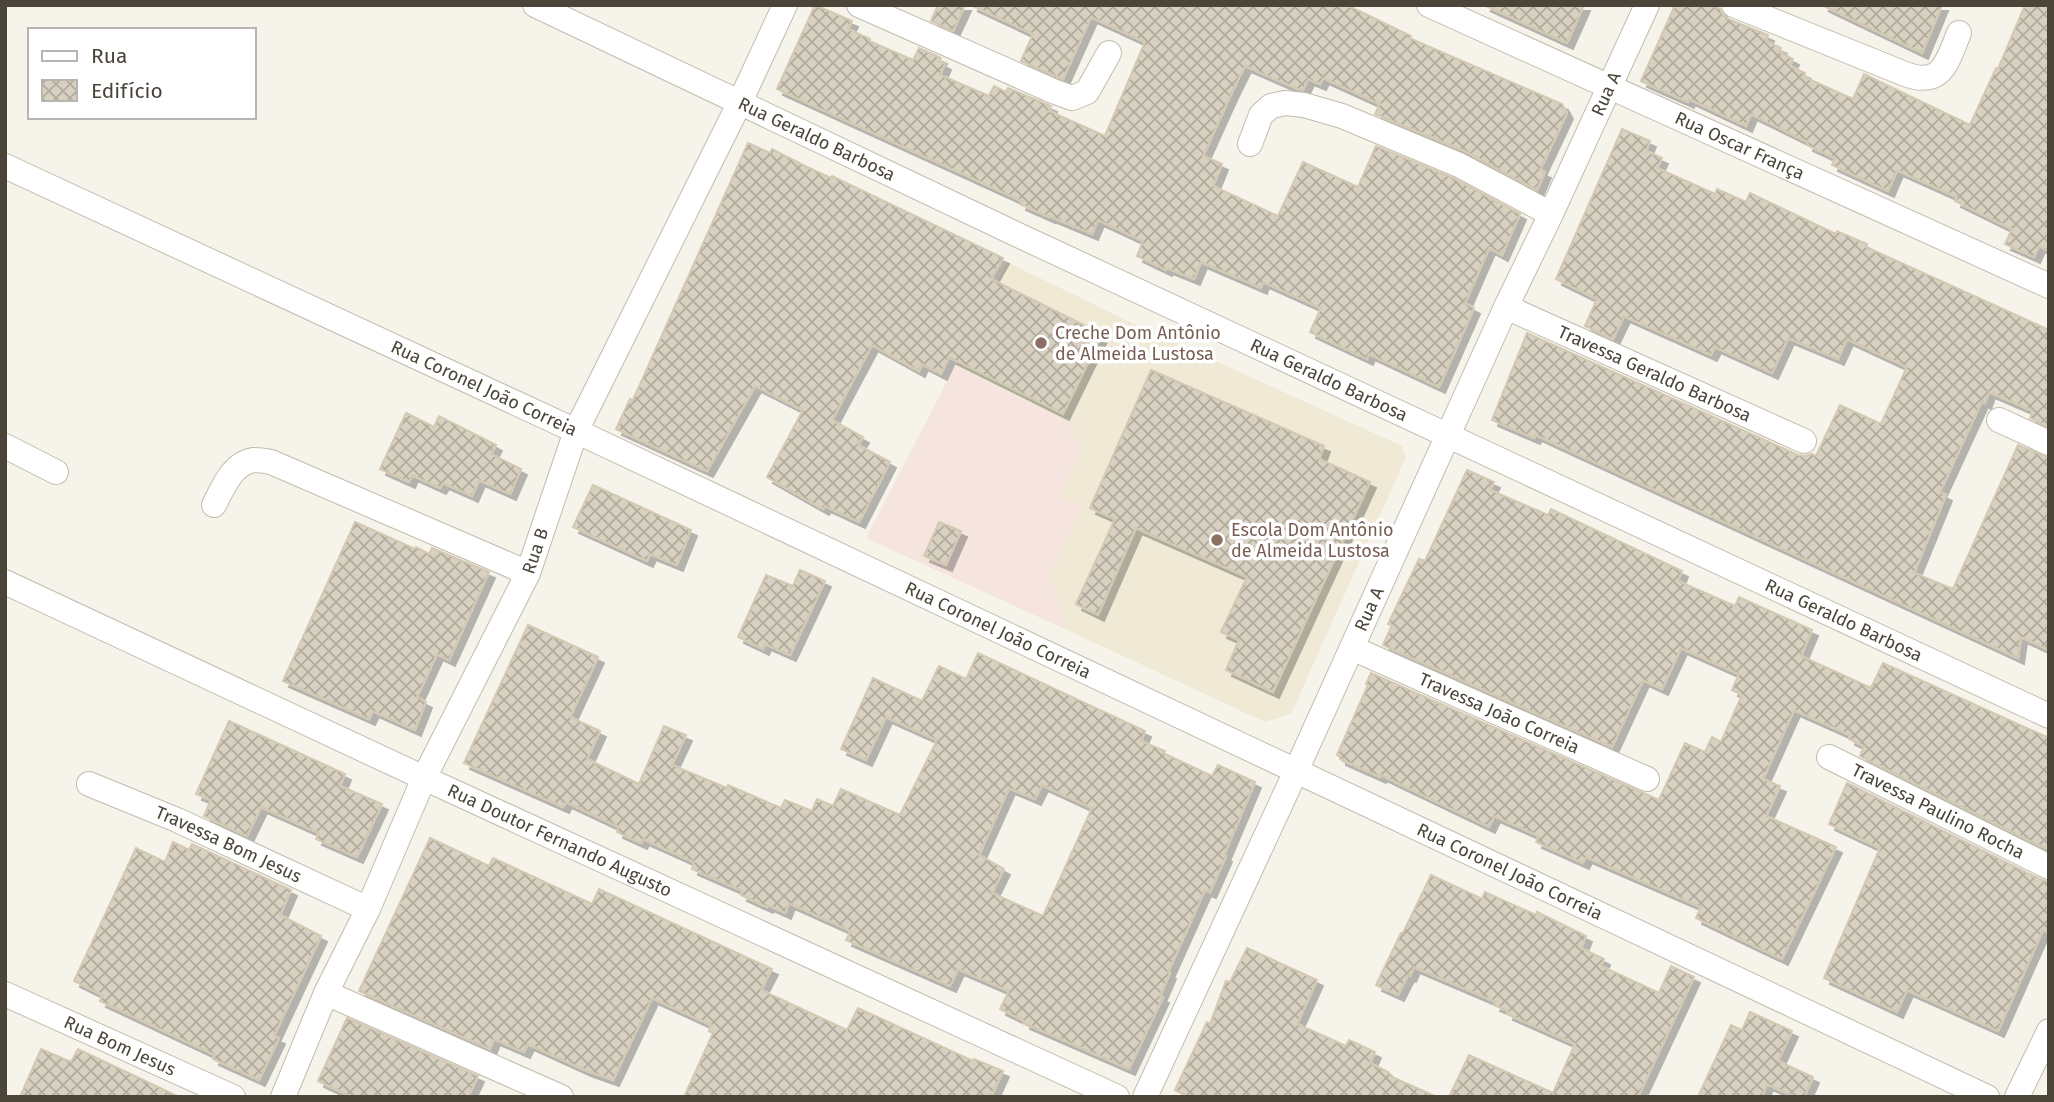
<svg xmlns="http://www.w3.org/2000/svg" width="2054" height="1102" viewBox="0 0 2054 1102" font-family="'Fira Sans',sans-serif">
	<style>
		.education { fill: #efe9d5 }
		.medical { fill: #f6e4df }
		.building { fill: url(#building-cross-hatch); stroke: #d3c9b3; stroke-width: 2; fill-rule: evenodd; filter: url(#shadow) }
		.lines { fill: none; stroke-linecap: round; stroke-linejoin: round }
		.street-casing { stroke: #c2bcad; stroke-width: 26 }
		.street { stroke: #fff; stroke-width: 24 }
		.education-dot { fill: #8d6e63; stroke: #fff; stroke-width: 2.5 }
		.labels { text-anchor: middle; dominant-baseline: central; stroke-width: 7; stroke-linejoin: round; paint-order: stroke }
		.street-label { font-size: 18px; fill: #4a4538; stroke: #fff }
		.education-label { font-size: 18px; fill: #785e54; stroke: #fff; text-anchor: start }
	</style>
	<defs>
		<pattern id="building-cross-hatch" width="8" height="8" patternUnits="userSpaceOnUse" patternTransform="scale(1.75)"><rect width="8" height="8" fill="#d8d0c0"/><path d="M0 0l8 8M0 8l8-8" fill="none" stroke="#b1ab9d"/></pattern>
		<filter id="shadow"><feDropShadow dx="6" dy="6" stdDeviation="0" flood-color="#0004"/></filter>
	</defs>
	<rect width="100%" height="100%" fill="#f6f3eb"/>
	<polygon class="education" points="1007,262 1126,320 1402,446 1406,457 1291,714 1265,722 1067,630 1050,574 1081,507 1059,496 1068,437 1074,424 955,366"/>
	<polygon class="medical" points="955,366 1074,424 1068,437 1083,445 1060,496 1082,506 1050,574 1067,630 866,538"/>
	<g class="building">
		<polygon points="815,5 852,21 848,29 870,39 869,41 913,60 919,48 941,58 939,61 945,64 940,75 989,96 994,86 1006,92 1008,88 1051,106 1049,111 1105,136 1145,42 1091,17 1063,79 1021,61 1033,34 971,5 1347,5 1411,36 1409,38 1562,104 1567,113 1540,170 1545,172 1537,190 1465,151 1375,114 1380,104 1323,78 1320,84 1308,79 1303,90 1298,89 1245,66 1232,92 1203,156 1222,164 1213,186 1278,216 1303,162 1358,187 1376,146 1453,178 1520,214 1502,255 1489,248 1465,303 1474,308 1439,387 1369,354 1367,359 1310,332 1321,308 1263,282 1261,288 1201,262 1194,279 1167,268 1166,270 1137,256 1143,241 1098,220 1092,234 1049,216 1049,217 1020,204 1022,201 777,89"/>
		<polygon points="938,5 965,5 953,31 931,21"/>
		<polygon points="1484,5 1584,5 1567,43"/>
		<polygon points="1675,5 1712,5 1720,9 1723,15 1728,19 1768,35 1766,41 1781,48 1779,52 1793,59 1790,66 1805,73 1804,77 1853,99 1864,74 1970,125 1996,68 1998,69 2025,5 2049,5 2049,251 2039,246 2034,257 2005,244 2012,229 1955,201 1957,197 1897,170 1888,191 1832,165 1835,158 1807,145 1808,142 1751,114 1746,126 1689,99 1688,102 1641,81"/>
		<polygon points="1822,5 1942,5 1922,53"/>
		<polygon points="1622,129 1650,141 1646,151 1662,158 1657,168 1715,194 1717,189 1746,202 1750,193 1836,234 1837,231 1867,244 1866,247 2049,330 2049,427 2030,418 2033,411 1989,392 1985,403 1982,401 1940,492 1946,495 1914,573 1953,589 2018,445 2049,458 2049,650 2021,637 2018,658 1536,435 1534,438 1492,420 1527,333 1798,455 1805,456 1812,454 1816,456 1840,405 1881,424 1907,367 1847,339 1838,359 1788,338 1772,373 1715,347 1711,355 1624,316 1613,339 1585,326 1597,299 1556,279"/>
		<polygon points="748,143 770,153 772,149 807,167 831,178 832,176 1003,258 991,279 1102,334 1063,414 949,357 941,374 922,364 919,371 872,345 832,420 863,437 858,445 890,462 859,522 825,506 823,509 767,477 803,410 755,386 707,471 616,429 630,399 633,400"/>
		<polygon points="1151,370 1324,446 1319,459 1370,482 1273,692 1226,670 1239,640 1221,632 1247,577 1136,528 1098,615 1076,604 1115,519 1090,508"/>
		<polygon points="406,413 434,427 439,416 496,445 491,454 521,469 510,494 479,480 472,496 443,483 440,488 412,475 409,482 380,469"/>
		<polygon points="1467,470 1494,482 1490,490 1548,515 1551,509 1682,571 1678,581 1735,606 1739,597 1812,630 1801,656 1871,688 1883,663 2049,738 2049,850 1860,756 1864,746 1849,739 1850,735 1794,710 1763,779 1780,786 1766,816 1836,847 1782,959 1696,918 1701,907 1586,857 1583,863 1536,842 1539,836 1494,816 1489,827 1381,775 1380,777 1340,759 1340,757 1337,755 1368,685 1366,684 1371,673 1659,800 1685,743 1705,752 1712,737 1721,742 1742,695 1732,690 1739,674 1681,648 1662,689 1643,680 1612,747 1383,645 1392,625 1388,624 1419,559 1425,561"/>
		<polygon points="593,485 691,530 677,565 650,554 647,561 573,527"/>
		<polygon points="355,522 415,549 416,547 429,554 432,548 489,572 449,660 437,654 417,697 426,702 415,730 373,711 369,719 283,681"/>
		<polygon points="939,522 961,531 946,565 924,556"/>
		<polygon points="800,570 825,581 790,655 765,644 763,649 738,637 766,575 793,586"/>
		<path d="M528,625l70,32 -28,60 30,14 -13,28 52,25 25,-58 22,9 -14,30 55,23 1,-3 53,23 4,-8 27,11 5,-12 16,7 8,-17 59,26 37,-75 -51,-23 -20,43 -25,-11 32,-71 49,23 17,-35 27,13 12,-26 167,78 -4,10 24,10 -2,2 49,23 6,-11 37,17 -31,73 2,1 -16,36 -5,-2 -37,82 2,1 -10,23 3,1 -34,72 -105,-46 1,-2 -25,-12 9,-18 -51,-22 -8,17 -104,-46 5,-9 -62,-28 -4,10 -17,-8 -1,2 -26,-12 2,-4 -51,-22 2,-7 -51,-23 -2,4 -24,-11 2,-5 -53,-25 -3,5 -99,-44zM1042,785l50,23 -49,108 -51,-23 12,-24 -25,-14 30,-67 26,11z"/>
		<polygon points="229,721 345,774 340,786 382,804 357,857 316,839 319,833 261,807 247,836 204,816 211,800 196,794"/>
		<polygon points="1847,783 2042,880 2049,882 2049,933 2043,930 1998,1031 1907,990 1897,1012 1824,978 1880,848 1829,824"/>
		<polygon points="430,838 489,866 493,858 592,904 599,889 772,969 761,990 847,1030 858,1008 973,1061 974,1059 1003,1071 991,1097 684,1097 713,1033 709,1031 711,1025 652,998 613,1080 585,1070 528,1044 524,1052 494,1039 490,1049 359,991"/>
		<polygon points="173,842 189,850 192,844 291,890 280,915 321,936 274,1036 279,1038 259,1080 213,1059 215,1055 100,1001 103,995 74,981 136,848 165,862"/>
		<polygon points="1431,875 1482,899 1485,892 1536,915 1537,912 1586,936 1581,948 1604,959 1601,966 1659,993 1671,966 1694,977 1638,1097 1449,1097 1469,1055 1553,1093 1575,1044 1507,1014 1508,1011 1494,1005 1496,1002 1414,967 1410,976 1408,975 1398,995 1376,985 1401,933 1403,933"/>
		<polygon points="1247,948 1317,980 1297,1024 1346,1046 1349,1040 1375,1052 1370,1063 1388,1072 1394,1078 1437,1097 1189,1097 1175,1090 1207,1022 1210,1024 1226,981 1230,982"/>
		<polygon points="1750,1012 1792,1031 1778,1061 1813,1077 1804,1097 1795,1097 1767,1084 1762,1097 1698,1097 1731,1025 1742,1030"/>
		<polygon points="347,1018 478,1076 468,1097 352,1097 318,1081"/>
		<polygon points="41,1049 71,1062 78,1049 179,1097 20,1097"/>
	</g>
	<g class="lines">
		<g class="street-casing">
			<g id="street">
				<path id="s1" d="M535,5l483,230 1031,481"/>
				<polyline points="859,5 1053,91 1072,98 1087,92 1109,53"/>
				<path id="s2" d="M1429,5l620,281"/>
				<path d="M1734,5l171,69c37,14 42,-12 54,-41"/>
				<polyline points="1250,144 1261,115 1271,106 1285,103 1304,105 1342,116 1459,165 1551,214"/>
				<path id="s3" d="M5,166l571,265 1411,666"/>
				<path id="s4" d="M1506,307l298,134"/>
				<polyline points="1999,420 2049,443"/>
				<polyline points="5,446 56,472"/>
				<path d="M214,505c9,-17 18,-42 40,-45 5,0 12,1 17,2l257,111"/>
				<path id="s5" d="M5,582l419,196 693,319"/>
				<path id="s6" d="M1352,648l295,131"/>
				<path id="s7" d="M1829,757l220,110"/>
				<path id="s8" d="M89,784l88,36 191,89"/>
				<polyline points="326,993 561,1097"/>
				<path id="s9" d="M5,994l228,103"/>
				<path id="s10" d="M283,1097l43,-104 42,-84 56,-131 104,-205 48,-142 164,-329 45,-97"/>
				<path id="s11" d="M1145,1097l151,-326 210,-464 45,-93 96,-209"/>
				<polyline points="2017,1097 2049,1031"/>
			</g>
		</g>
		<use href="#street" class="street"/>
	</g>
	<g class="education-dot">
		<circle cx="1041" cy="343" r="7"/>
		<circle cx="1217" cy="540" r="7"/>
	</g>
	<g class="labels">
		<g class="street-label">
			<text stroke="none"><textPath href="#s11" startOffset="1104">Rua A</textPath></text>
			<text stroke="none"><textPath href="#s1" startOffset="312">Rua Geraldo Barbosa</textPath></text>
			<text stroke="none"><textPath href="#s2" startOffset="341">Rua Oscar França</textPath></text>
			<text stroke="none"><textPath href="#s4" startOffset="163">Travessa Geraldo Barbosa</textPath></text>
			<text stroke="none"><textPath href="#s1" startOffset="878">Rua Geraldo Barbosa</textPath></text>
			<text stroke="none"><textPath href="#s3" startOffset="528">Rua Coronel João Correia</textPath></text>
			<text stroke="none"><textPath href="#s10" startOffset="602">Rua B</textPath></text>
			<text stroke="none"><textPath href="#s11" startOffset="537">Rua A</textPath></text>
			<text stroke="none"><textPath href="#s1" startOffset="1446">Rua Geraldo Barbosa</textPath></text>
			<text stroke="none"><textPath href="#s3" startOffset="1096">Rua Coronel João Correia</textPath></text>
			<text stroke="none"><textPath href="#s6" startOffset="161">Travessa João Correia</textPath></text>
			<text stroke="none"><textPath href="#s7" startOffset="122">Travessa Paulino Rocha</textPath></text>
			<text stroke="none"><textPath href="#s5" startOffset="612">Rua Doutor Fernando Augusto</textPath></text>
			<text stroke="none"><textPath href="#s8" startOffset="152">Travessa Bom Jesus</textPath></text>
			<text stroke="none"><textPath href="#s3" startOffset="1662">Rua Coronel João Correia</textPath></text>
			<text stroke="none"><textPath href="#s9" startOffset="126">Rua Bom Jesus</textPath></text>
		</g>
		<g class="education-label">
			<text x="1055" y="333">Creche Dom Antônio<tspan x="1055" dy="21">de Almeida Lustosa</tspan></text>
			<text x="1231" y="530">Escola Dom Antônio<tspan x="1231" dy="21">de Almeida Lustosa</tspan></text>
		</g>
	</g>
	<rect width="2054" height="1102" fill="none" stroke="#4a4538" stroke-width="14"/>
	<rect x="28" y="28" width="228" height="91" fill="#ffffff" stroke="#b7b5af" stroke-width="2"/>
	<rect x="42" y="51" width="35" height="10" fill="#ffffff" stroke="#b7b5af" stroke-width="2"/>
	<text x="91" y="63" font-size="21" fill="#4a4538">Rua</text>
	<rect x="42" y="80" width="35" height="21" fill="url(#building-cross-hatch)" stroke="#b7b5af" stroke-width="2"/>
	<text x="91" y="98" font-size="21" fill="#4a4538">Edifício</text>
</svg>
